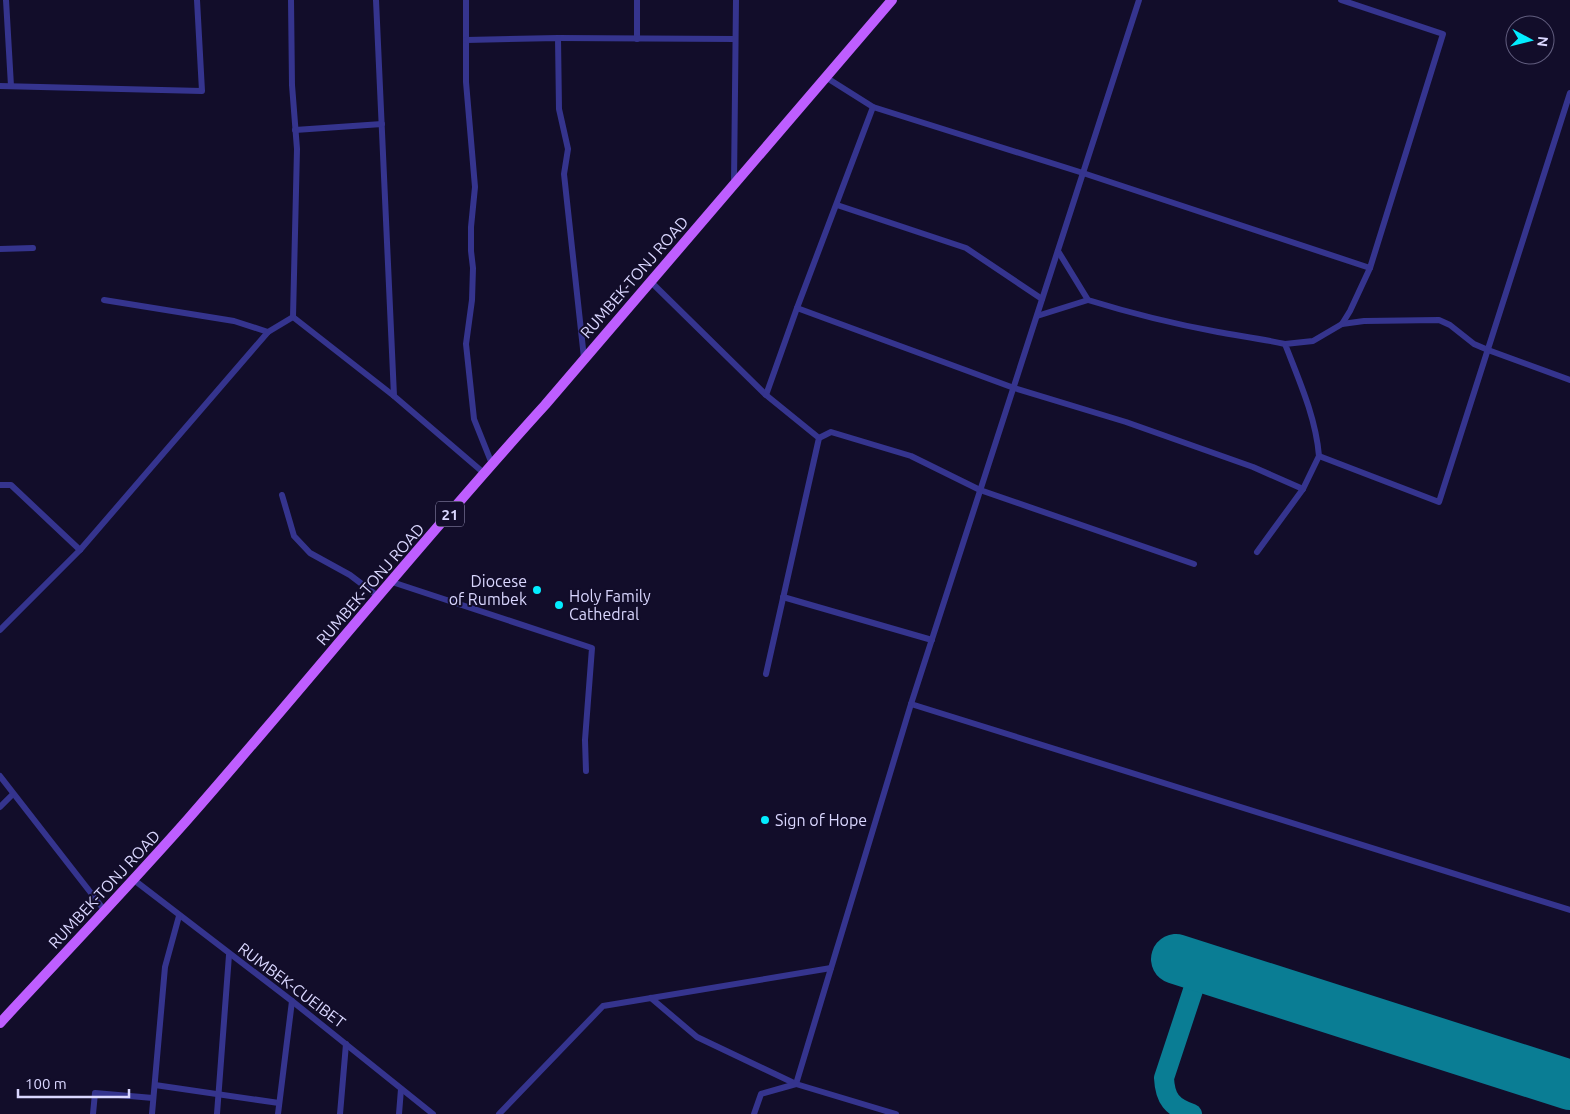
<svg xmlns="http://www.w3.org/2000/svg" width="1570" height="1114" viewBox="0 0 1570 1114" font-family="Ubuntu,sans-serif">
	<style>
		.lines { fill: none; stroke-linecap: round; stroke-linejoin: round }
		.taxiway { stroke: #0a7d94; stroke-width: 20 }
		.runway { stroke: #0a7d94; stroke-width: 50 }
		.minor { stroke: #35348e; stroke-width: 6 }
		.primary { stroke: #be5eff; stroke-width: 10 }
		.poi-dot { fill: #03edff; stroke: #120d2a; stroke-width: 2 }
		.labels { text-anchor: middle; dominant-baseline: central; stroke-width: 4; stroke-linejoin: round; paint-order: stroke }
		.shield { fill: #120d2a; stroke: #9e9abf; stroke-width: 1 }
		.shield-label { font-size: 15px; font-weight: bold; fill: #dad7ff }
		.street-label { font-size: 16px; fill: #dad7ff; stroke: #120d2a }
		.poi-label { font-size: 16px; fill: #dad7ff; stroke: #120d2a; text-anchor: start }
	</style>
	<rect width="100%" height="100%" fill="#120d2a"/>
	<g class="lines">
		<path class="taxiway" d="M1192,1114c-20,-7 -27,-15 -28,-36l37,-112"/>
		<polyline class="runway" points="1176,959 1570,1085"/>
		<g class="minor">
			<polyline points="6,0 11,86"/>
			<polyline points="376,0 394,396 485,474"/>
			<polyline points="466,0 466,82 475,187 471,227 471,251 473,268 472,300 466,344 474,419 492,464"/>
			<polyline points="637,0 637,39"/>
			<polyline points="558,38 735,39"/>
			<polyline points="466,40 558,38 559,109 568,149 564,174 584,358"/>
			<polyline points="827,78 873,107 1083,173 1370,268 1443,34 1341,0"/>
			<polyline points="0,86 202,91 197,0"/>
			<polyline points="295,130 382,124"/>
			<polyline points="734,183 736,0"/>
			<polyline points="837,205 966,248 1042,299"/>
			<polyline points="0,249 33,248"/>
			<path d="M1058,251l30,49c42,13 86,24 130,32 22,4 45,7 67,12"/>
			<polyline points="650,281 766,395 819,438 766,674"/>
			<polyline points="104,300 234,321 268,332"/>
			<polyline points="797,308 1014,388 1126,422 1253,467 1303,489"/>
			<polyline points="1037,316 1088,300"/>
			<polyline points="293,317 394,396"/>
			<polyline points="1342,324 1364,321 1439,320 1450,325 1474,344 1488,350 1570,380"/>
			<polyline points="766,395 797,308 873,107"/>
			<polyline points="819,438 831,432 911,456 980,490 1194,564"/>
			<path d="M1319,456c-3,-38 -20,-76 -34,-112l28,-3 29,-17 8,-13 20,-43"/>
			<polyline points="0,485 11,485 80,550"/>
			<polyline points="282,495 294,536 310,553 350,575 379,597"/>
			<polyline points="1257,552 1303,489 1319,456 1439,502 1570,93"/>
			<polyline points="392,582 592,648 585,740 586,771"/>
			<polyline points="783,597 932,640"/>
			<polyline points="0,630 80,550 268,332 293,317 297,149 292,85 291,0"/>
			<polyline points="911,704 1570,910"/>
			<polyline points="0,776 105,911"/>
			<polyline points="0,807 13,794"/>
			<polyline points="134,880 292,1001 433,1114"/>
			<polyline points="651,998 697,1037 796,1084 896,1114"/>
			<polyline points="796,1084 911,704 1139,0"/>
			<polyline points="155,1085 279,1103"/>
			<polyline points="93,1114 95,1093 153,1098"/>
			<polyline points="152,1114 165,967 179,916"/>
			<polyline points="217,1114 229,955"/>
			<polyline points="278,1114 292,1001"/>
			<polyline points="340,1114 346,1044"/>
			<polyline points="399,1114 401,1089"/>
			<polyline points="499,1114 603,1006 831,968"/>
			<polyline points="754,1114 761,1094 796,1084"/>
		</g>
		<path class="primary" d="M0,1023c63,-68 127,-135 188,-204 120,-137 234,-279 357,-414l347,-405"/>
	</g>
	<g class="poi-dot">
		<circle cx="537" cy="590" r="5"/>
		<circle cx="559" cy="605" r="5"/>
		<circle cx="765" cy="820" r="5"/>
	</g>
	<g class="labels">
		<rect class="shield" x="436" y="501.5" width="28" height="25" rx="4"/>
		<g class="shield-label">
			<text x="450" y="514">21</text>
		</g>
		<g class="street-label">
			<text transform="translate(634 277) rotate(-49)">RUMBEK-TONJ ROAD</text>
			<text transform="translate(370 584) rotate(-49)">RUMBEK-TONJ ROAD</text>
			<text transform="translate(104 889) rotate(-47)">RUMBEK-TONJ ROAD</text>
			<text transform="translate(292 985) rotate(37)">RUMBEK-CUEIBET</text>
		</g>
		<g class="poi-label">
			<text x="527" y="581" text-anchor="end">Diocese<tspan x="527" dy="18">of Rumbek</tspan></text>
			<text x="569" y="596">Holy Family<tspan x="569" dy="18">Cathedral</tspan></text>
			<text x="775" y="820">Sign of Hope</text>
		</g>
	</g>
	<g transform="translate(1530 40) rotate(97)"><circle r="24" fill="#120d2a" stroke="#625e7f"/>
	<path d="M0-4L9 19L0 12L-9 19Z" fill="#03edff"/>
	<text y="-8" font-size="14" font-weight="bold" text-anchor="middle" fill="#dad7ff">N</text>
	</g>
	<path d="M18 1089v8h111v-8" fill="none" stroke="#dad7ff" stroke-width="2.5"/>
	<text x="25" y="1089" font-size="15" fill="#dad7ff" stroke="#120d2a" stroke-width="4" paint-order="stroke">100 m</text>
</svg>
